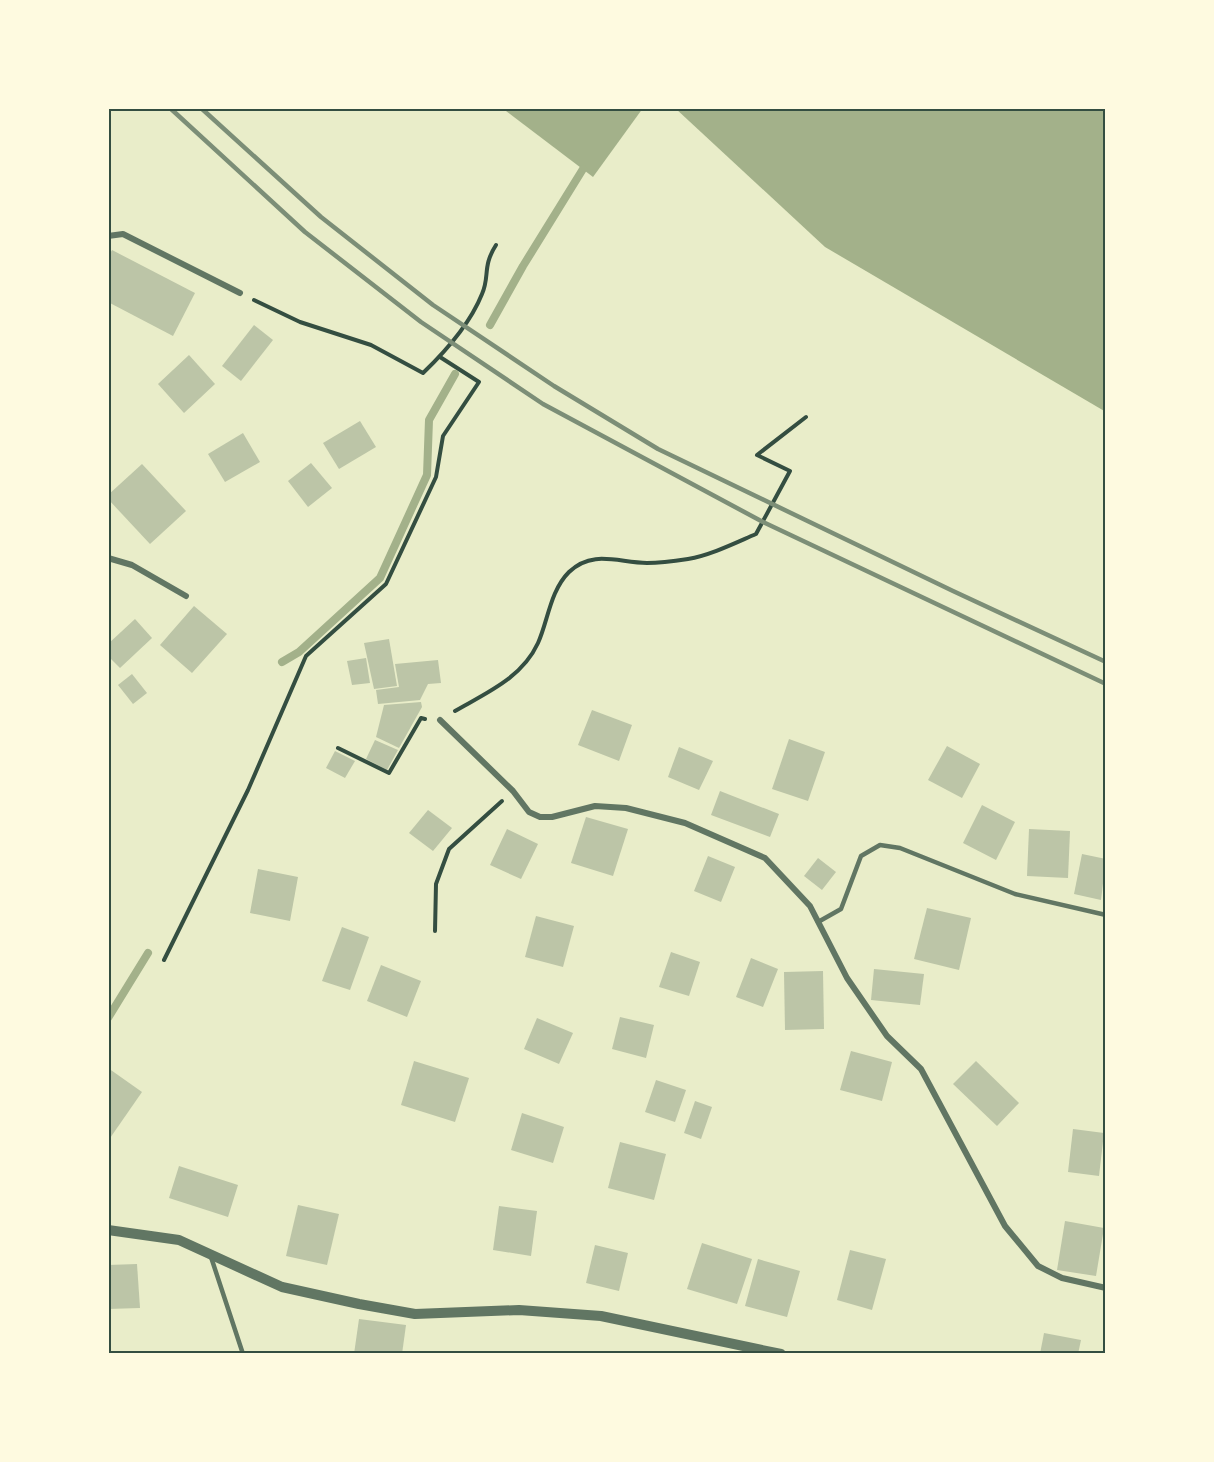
<svg xmlns="http://www.w3.org/2000/svg" width="1214" height="1462" viewBox="0 0 1214 1462" font-family="'Source Serif 4',serif">
	<style>
		.water { fill: #a3b18a }
		.lines { fill: none; stroke-linecap: round; stroke-linejoin: round }
		.stream { stroke: #a3b18a; stroke-width: 8 }
		.building { fill: #bcc5a7 }
		.path { stroke: #344e41; stroke-width: 4 }
		.service { stroke: #617663; stroke-width: 4.5 }
		.minor { stroke: #617663; stroke-width: 6 }
		.tertiary { stroke: #617663; stroke-width: 10 }
		.rail { stroke: #7c8e77; stroke-width: 4.5 }
		.neatline { fill: none; stroke: #344e41; stroke-width: 2 }
	</style>
	<rect width="100%" height="100%" fill="#e9edc9"/>
	<g class="water">
		<polygon points="502,108 643,108 593,177"/>
		<polygon points="675,108 1106,108 1106,412 825,247"/>
	</g>
	<g class="lines">
		<g class="stream">
			<polyline points="490,325 523,266 583,169"/>
			<polyline points="282,662 299,652 380,578 427,475 429,420 455,374"/>
			<polyline points="108,1018 148,953"/>
		</g>
	</g>
	<g class="building">
		<polygon points="112,250 195,293 173,336 108,302 108,257"/>
		<polygon points="254,325 273,340 241,381 222,366"/>
		<polygon points="189,355 215,384 184,413 158,384"/>
		<polygon points="360,421 376,447 339,469 323,443"/>
		<polygon points="243,433 260,462 225,482 208,454"/>
		<polygon points="311,463 332,488 308,507 288,481"/>
		<polygon points="142,464 186,511 150,544 108,499 108,495"/>
		<polygon points="194,606 227,634 192,673 160,645"/>
		<polygon points="135,619 152,638 120,668 108,656 108,644"/>
		<polygon points="389,639 397,686 374,689 364,643"/>
		<polygon points="366,658 370,683 352,685 347,661"/>
		<polygon points="438,660 441,683 428,684 420,700 378,704 376,690 399,687 395,664"/>
		<polygon points="132,674 147,693 133,704 118,685"/>
		<polygon points="421,702 422,707 399,748 376,737 384,705"/>
		<polygon points="592,710 632,725 619,761 578,745"/>
		<polygon points="789,739 825,752 808,801 772,789"/>
		<polygon points="375,740 398,750 387,770 366,759"/>
		<polygon points="947,746 980,764 962,798 928,780"/>
		<polygon points="679,747 713,761 699,790 668,777"/>
		<polygon points="335,751 355,761 345,778 326,768"/>
		<polygon points="720,791 779,814 770,837 711,815"/>
		<polygon points="982,805 1015,822 996,860 963,843"/>
		<polygon points="428,810 452,828 433,851 409,833"/>
		<polygon points="586,817 628,829 613,876 571,863"/>
		<polygon points="507,829 538,844 521,879 490,865"/>
		<polygon points="1029,829 1070,831 1068,878 1027,876"/>
		<polygon points="1082,854 1106,859 1101,900 1074,894"/>
		<polygon points="708,856 735,867 721,902 694,891"/>
		<polygon points="818,858 836,872 822,890 804,876"/>
		<polygon points="258,869 298,877 290,921 250,913"/>
		<polygon points="927,908 971,918 959,970 914,959"/>
		<polygon points="536,916 574,926 563,967 525,957"/>
		<polygon points="342,927 369,937 350,990 322,981"/>
		<polygon points="671,952 700,962 689,996 659,987"/>
		<polygon points="751,958 778,969 763,1007 736,997"/>
		<polygon points="381,965 421,981 407,1017 367,1001"/>
		<polygon points="874,969 924,974 920,1005 871,1000"/>
		<polygon points="823,971 824,1029 785,1030 784,972"/>
		<polygon points="620,1017 654,1025 646,1058 612,1049"/>
		<polygon points="537,1018 573,1033 559,1064 524,1049"/>
		<polygon points="851,1051 892,1062 882,1101 840,1090"/>
		<polygon points="414,1061 469,1078 455,1122 401,1105"/>
		<polygon points="976,1061 1019,1103 997,1126 953,1084"/>
		<polygon points="108,1068 142,1092 108,1141"/>
		<polygon points="656,1080 686,1090 675,1122 645,1112"/>
		<polygon points="695,1101 712,1107 701,1139 684,1133"/>
		<polygon points="522,1113 564,1127 553,1163 511,1150"/>
		<polygon points="1073,1129 1104,1133 1099,1176 1068,1172"/>
		<polygon points="620,1142 666,1154 654,1200 608,1188"/>
		<polygon points="179,1166 238,1185 228,1217 169,1198"/>
		<polygon points="298,1205 339,1214 327,1265 286,1256"/>
		<polygon points="499,1206 537,1211 531,1256 493,1250"/>
		<polygon points="1065,1221 1104,1228 1096,1276 1057,1270"/>
		<polygon points="702,1243 752,1259 737,1304 687,1289"/>
		<polygon points="595,1245 628,1253 619,1291 586,1283"/>
		<polygon points="850,1250 886,1259 872,1310 837,1300"/>
		<polygon points="758,1259 800,1271 787,1317 745,1306"/>
		<polygon points="137,1264 140,1308 108,1309 108,1265"/>
		<polygon points="359,1319 406,1325 402,1354 354,1354"/>
		<polygon points="1044,1333 1081,1340 1078,1354 1040,1354"/>
	</g>
	<g class="lines">
		<g class="path">
			<path d="M254,300l46,22 71,23 52,28c23,-22 47,-49 59,-79 8,-18 0,-27 14,-49"/>
			<path d="M455,711c31,-18 67,-33 83,-68 10,-22 12,-52 31,-71 24,-23 50,-9 78,-9 13,0 28,-2 41,-4 23,-4 47,-16 68,-25l34,-63 -33,-16 49,-38"/>
			<polyline points="338,748 389,773 421,718 425,719"/>
			<polyline points="435,931 436,884 449,849 502,801"/>
			<polyline points="164,960 248,790 306,656 386,584 436,477 443,436 479,382 440,357"/>
		</g>
		<g class="service">
			<polyline points="818,922 841,909 861,856 880,845 900,848 1015,894 1106,915"/>
			<polyline points="211,1257 243,1354"/>
		</g>
		<g class="minor">
			<polyline points="108,236 123,234 240,293"/>
			<polyline points="108,558 132,565 186,596"/>
			<polyline points="440,720 513,791 529,812 540,817 552,817 595,806 626,808 685,823 765,858 810,906 847,978 887,1036 921,1069 1005,1226 1038,1266 1062,1278 1106,1288"/>
		</g>
		<polyline class="tertiary" points="108,1230 179,1240 282,1287 359,1304 415,1314 519,1310 601,1316 781,1354"/>
		<g class="rail">
			<polyline points="170,108 305,232 421,322 543,404 763,522 1106,684"/>
			<polyline points="201,108 321,217 433,305 554,386 658,449 953,591 1106,662"/>
		</g>
	</g>
	<rect width="1214" height="1462" fill="none" stroke="#fefae0" stroke-width="219"/>
	<rect x="110" y="110" width="994" height="1242" class="neatline"/>
</svg>
